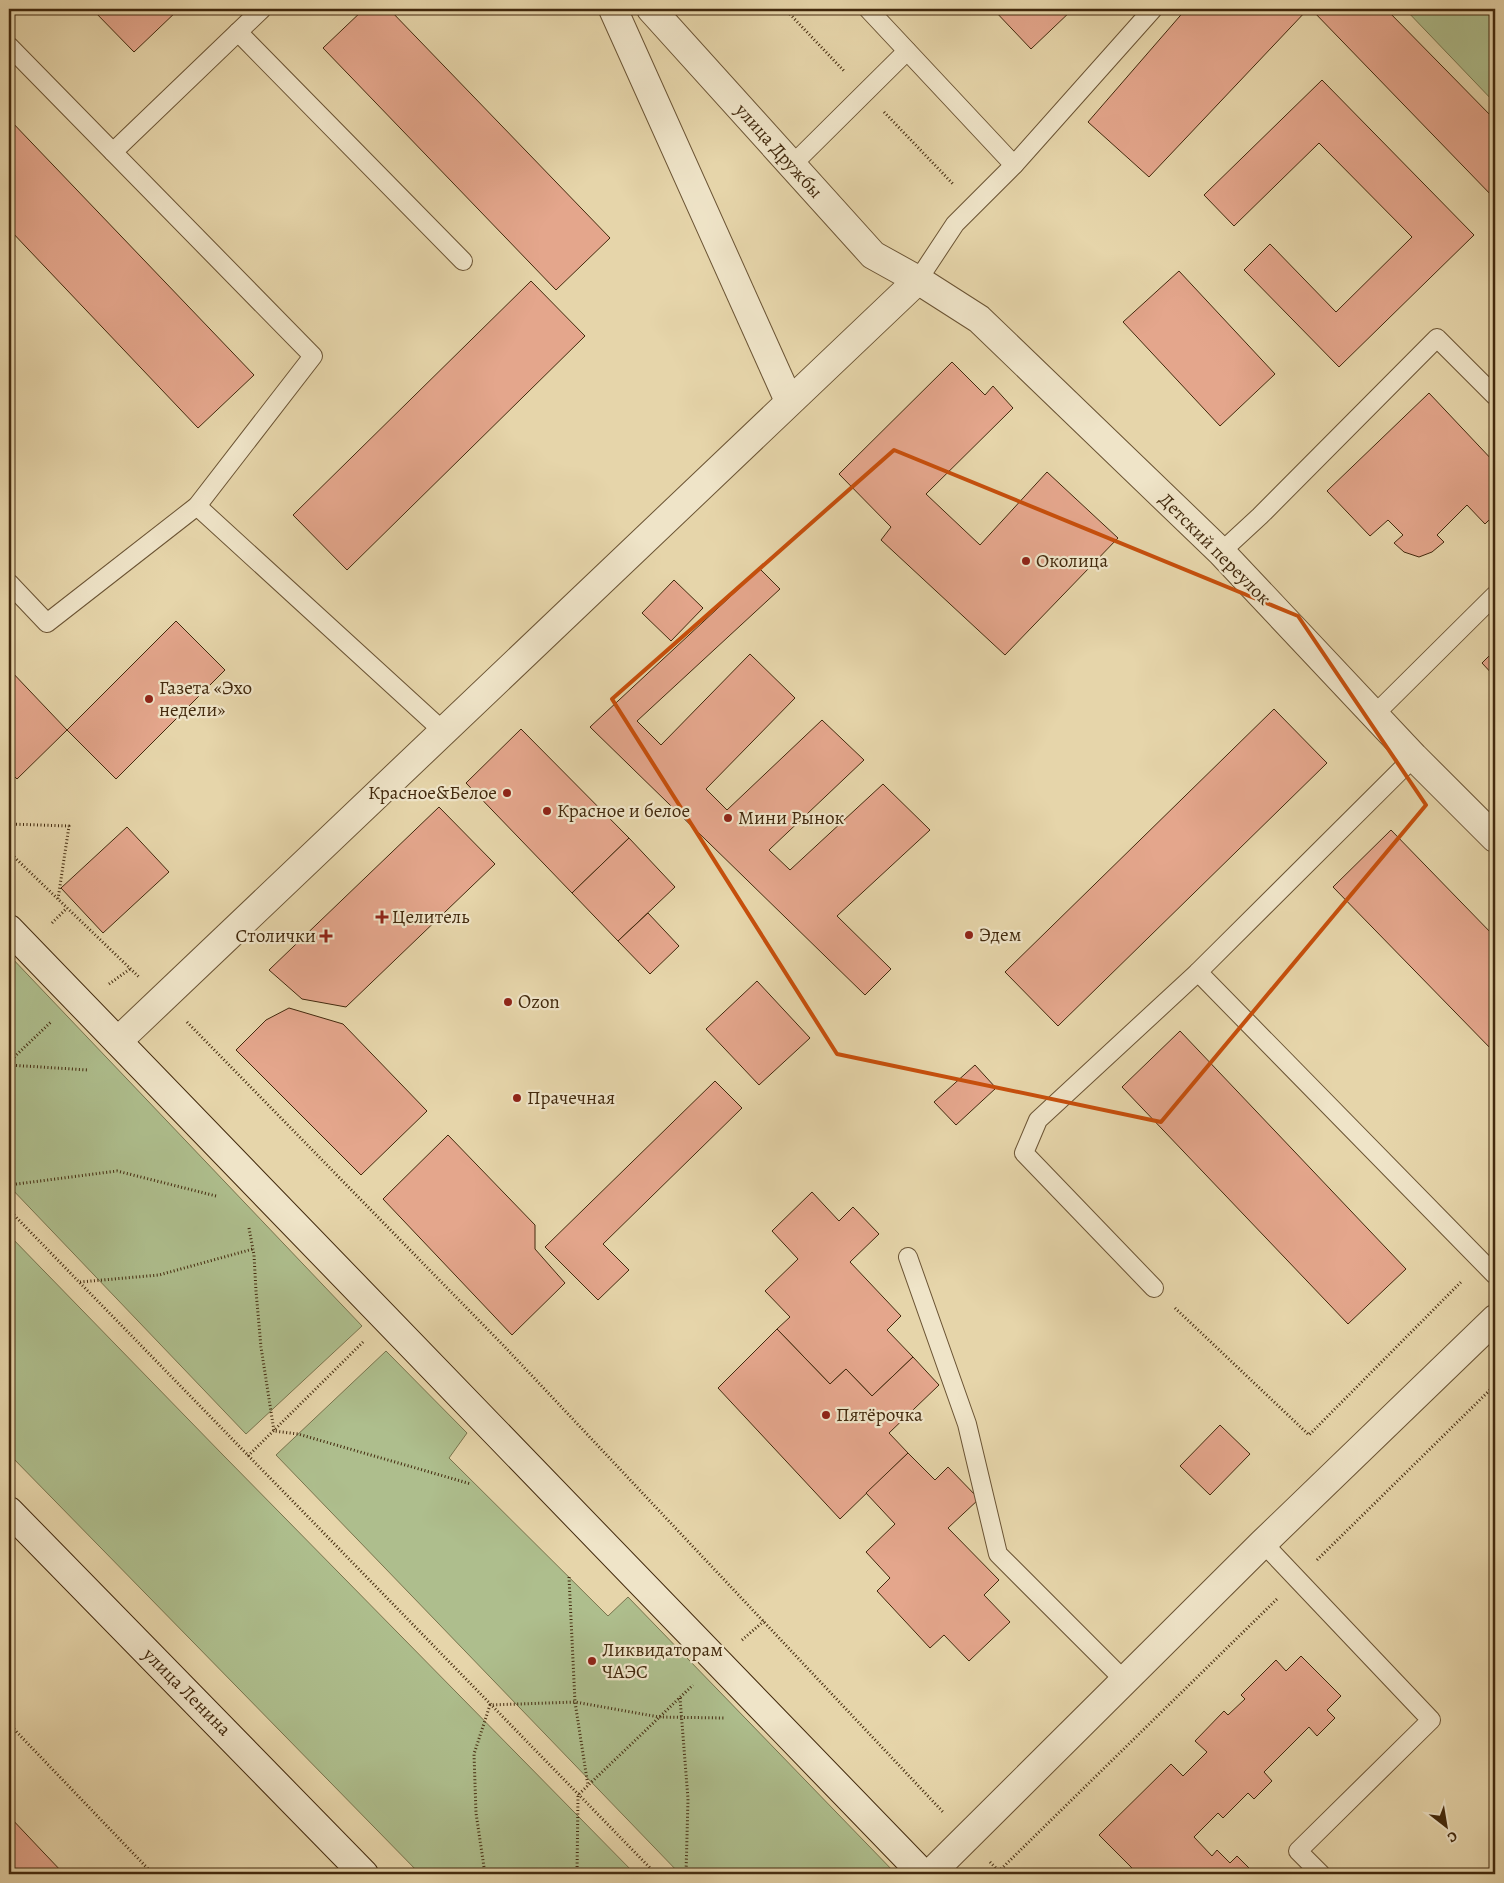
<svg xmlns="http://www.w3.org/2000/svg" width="1504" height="1883" viewBox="0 0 1504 1883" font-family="Alegreya,serif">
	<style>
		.green { fill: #aebe8d; stroke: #78744d }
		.building { fill: #e4a68c; stroke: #42290d }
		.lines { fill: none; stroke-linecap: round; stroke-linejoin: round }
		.lane-casing { stroke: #6b5434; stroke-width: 20 }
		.street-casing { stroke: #6b5434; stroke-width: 30 }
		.secondary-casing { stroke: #42290d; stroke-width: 30 }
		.path { stroke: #42290d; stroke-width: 3; stroke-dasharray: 1 2.5; stroke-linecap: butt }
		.lane { stroke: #efe4c8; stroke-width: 18 }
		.street { stroke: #efe4c8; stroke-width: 28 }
		.secondary { stroke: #efe4c8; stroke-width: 28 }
		.marked { fill: none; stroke: #c74f0c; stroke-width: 4; stroke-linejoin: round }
		.poi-dot { fill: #8f2418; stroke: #efe4c8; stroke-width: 2 }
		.labels { text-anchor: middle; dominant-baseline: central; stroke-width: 4.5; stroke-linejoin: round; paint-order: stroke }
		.street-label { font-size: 19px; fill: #42290d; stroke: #efe4c8 }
		.poi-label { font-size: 19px; fill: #42290d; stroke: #efe4c8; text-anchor: start }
	</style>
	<rect width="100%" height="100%" fill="#e6d5aa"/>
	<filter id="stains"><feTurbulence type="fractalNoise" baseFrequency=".004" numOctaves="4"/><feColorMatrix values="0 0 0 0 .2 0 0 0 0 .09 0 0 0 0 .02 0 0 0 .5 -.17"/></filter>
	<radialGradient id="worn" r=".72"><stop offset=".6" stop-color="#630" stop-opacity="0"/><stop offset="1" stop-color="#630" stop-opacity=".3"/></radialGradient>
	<g class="green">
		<polygon points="1405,9 1495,9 1495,103"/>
		<polygon points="9,955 362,1326 246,1434 9,1186"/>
		<polygon points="9,1235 223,1455 635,1874 420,1874 9,1454"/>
		<polygon points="386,1351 467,1433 449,1458 608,1616 628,1597 896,1874 680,1874 276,1455"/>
	</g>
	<g class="building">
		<polygon points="92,9 179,9 134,52"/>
		<polygon points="364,9 389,9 610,238 556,290 323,48"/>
		<polygon points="993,9 1073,9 1031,49"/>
		<polygon points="1186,9 1308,9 1149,177 1088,122"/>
		<polygon points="1311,9 1386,9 1495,120 1495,199"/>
		<polygon points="1322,80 1474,235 1339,367 1244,270 1270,244 1336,312 1412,237 1319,143 1234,226 1204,195"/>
		<polygon points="9,119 254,375 198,428 9,229"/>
		<polygon points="1179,271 1275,374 1220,426 1123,322"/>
		<polygon points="531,281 585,336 347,570 293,515"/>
		<polygon points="952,362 985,395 993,386 1013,408 926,494 980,545 1047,472 1118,538 1005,655 881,540 891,527 839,474"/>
		<polygon points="1429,393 1495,463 1495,514 1485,524 1467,505 1437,535 1444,542 1432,552 1419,557 1404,552 1394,543 1403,535 1388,520 1370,536 1327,491"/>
		<polygon points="760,569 780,589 637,721 661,745 750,654 795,698 706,789 727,810 822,720 864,760 769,850 790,870 883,784 930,830 837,916 891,969 865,995 590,727"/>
		<polygon points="674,580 703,608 671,641 642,613"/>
		<polygon points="176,621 225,670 116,779 67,730"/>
		<polygon points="1495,650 1495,677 1482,663"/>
		<polygon points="9,669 67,730 17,779 9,771"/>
		<polygon points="1274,709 1327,763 1058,1026 1005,972"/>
		<polygon points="521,729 629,838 572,893 466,783"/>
		<polygon points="439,807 495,864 346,1007 302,999 269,970"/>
		<polygon points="127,827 169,872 103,933 61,888"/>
		<polygon points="1391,830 1495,937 1495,1053 1333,887"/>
		<polygon points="629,838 675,887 618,941 572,893"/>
		<polygon points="648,913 679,946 650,974 618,941"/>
		<polygon points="757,981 810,1038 759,1085 706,1029"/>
		<polygon points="289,1008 343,1024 427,1111 361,1175 236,1050 266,1020"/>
		<polygon points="1180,1031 1406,1269 1348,1324 1122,1087"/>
		<polygon points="975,1065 996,1088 956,1125 934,1102"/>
		<polygon points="715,1081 742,1108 603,1244 629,1270 598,1300 545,1247"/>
		<polygon points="448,1135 535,1225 535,1249 565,1283 512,1335 383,1199"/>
		<polygon points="812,1192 839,1221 853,1207 879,1234 850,1262 901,1316 887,1330 913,1357 872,1396 846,1369 830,1384 777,1329 790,1317 765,1291 798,1259 772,1231"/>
		<polygon points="777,1329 830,1384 846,1369 872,1396 913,1357 939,1385 889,1433 908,1453 840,1519 718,1388"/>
		<polygon points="1220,1425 1250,1454 1210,1495 1180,1466"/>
		<polygon points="908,1453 935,1480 948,1467 979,1499 948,1528 999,1580 984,1595 1010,1622 969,1661 944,1635 930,1648 877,1591 890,1578 866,1552 895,1524 866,1493"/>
		<polygon points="1301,1656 1341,1696 1327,1710 1335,1718 1317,1736 1309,1727 1264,1772 1272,1781 1254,1799 1248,1793 1223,1818 1218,1813 1194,1837 1212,1856 1217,1850 1230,1863 1237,1856 1255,1874 1138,1874 1099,1835 1171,1764 1183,1776 1207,1752 1195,1741 1224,1711 1228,1715 1245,1699 1241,1695 1276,1660 1286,1671"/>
		<polygon points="9,1816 44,1853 64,1874 18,1874 9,1865"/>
		<polygon points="9,1865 18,1874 9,1874"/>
	</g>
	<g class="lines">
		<g class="lane-casing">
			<g id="lane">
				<polyline points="868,9 1014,165"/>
				<polyline points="238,32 463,261"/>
				<polyline points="9,46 313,356 197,506 47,623 9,583"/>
				<polyline points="113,152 262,9"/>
				<polyline points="792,165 907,51"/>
				<polyline points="918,280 955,224 1014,165 1153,9"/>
				<polyline points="197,506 443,731"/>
				<polyline points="1221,552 1260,516 1437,338 1495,396"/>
				<polyline points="1374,715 1495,595"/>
				<polyline points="1414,757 1198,972 1495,1275"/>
				<polyline points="908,1257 967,1424 998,1554 1125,1681"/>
				<polyline points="1154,1288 1024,1153 1038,1120 1198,972"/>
				<polyline points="1263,1543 1431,1720 1298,1851 1321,1874"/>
			</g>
		</g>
		<g class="street-casing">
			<g id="street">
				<polyline points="613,9 789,401"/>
				<polyline points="651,9 873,255 918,280 979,319 1221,552 1414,757 1495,838"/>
				<polyline points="118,1041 918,280"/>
				<polyline points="930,1874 1263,1543 1495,1319"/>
			</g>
		</g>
		<g class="secondary-casing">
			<g id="secondary">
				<polyline points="9,929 923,1874"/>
				<polyline points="9,1511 364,1874"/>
			</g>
		</g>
		<g class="path">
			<polyline points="785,9 845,72"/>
			<polyline points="884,112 954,185"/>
			<polyline points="9,824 69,826 58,899"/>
			<polyline points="9,852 139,977"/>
			<polyline points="52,923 67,908"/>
			<polyline points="109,984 130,969"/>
			<polyline points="187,1022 503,1345 943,1812"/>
			<polyline points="9,1062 52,1021"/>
			<polyline points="9,1065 88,1070"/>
			<polyline points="9,1185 117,1171 216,1196"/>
			<polyline points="9,1210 656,1874"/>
			<polyline points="249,1228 254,1255 256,1291 261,1347 274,1431 298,1434 471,1484"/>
			<polyline points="80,1282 159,1275 253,1249"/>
			<polyline points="1175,1308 1309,1435 1462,1281"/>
			<polyline points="248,1456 363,1342"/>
			<polyline points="1317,1560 1495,1385"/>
			<polyline points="569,1577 575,1702 588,1786"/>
			<polyline points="742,1640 764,1621"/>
			<polyline points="680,1698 688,1799 686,1874"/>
			<polyline points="9,1724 153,1874"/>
			<polyline points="990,1862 1002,1874"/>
			<polyline points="485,1874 476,1813 474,1754 490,1705 575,1702 659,1717 724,1718"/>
			<polyline points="577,1874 578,1795 693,1685"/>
			<polyline points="996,1874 1277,1599"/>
		</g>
		<use href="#lane" class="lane"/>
		<use href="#street" class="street"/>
		<use href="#secondary" class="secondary"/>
	</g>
	<path class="marked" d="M894,450l404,166 128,189 -265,317 -324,-68 -225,-355z"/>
	<g class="poi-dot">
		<circle cx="1026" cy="561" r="5"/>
		<circle cx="149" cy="699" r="5"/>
		<circle cx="507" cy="793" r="5"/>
		<circle cx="547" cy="811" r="5"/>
		<circle cx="728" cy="818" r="5"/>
		<path d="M379.5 909.5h5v5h5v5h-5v5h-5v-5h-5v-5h5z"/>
		<circle cx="969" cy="935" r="5"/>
		<path d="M323.5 928.5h5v5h5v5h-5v5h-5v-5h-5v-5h5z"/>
		<circle cx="508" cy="1002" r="5"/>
		<circle cx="517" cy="1098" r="5"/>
		<circle cx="826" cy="1415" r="5"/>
		<circle cx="592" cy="1661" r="5"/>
	</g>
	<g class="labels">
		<g class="street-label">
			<text transform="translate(779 151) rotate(48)">улица Дружбы</text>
			<text transform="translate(1215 549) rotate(45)">Детский переулок</text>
			<text transform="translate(187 1692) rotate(45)">улица Ленина</text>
		</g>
		<g class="poi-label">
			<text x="1036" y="561">Околица</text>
			<text x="159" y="688">Газета «Эхо<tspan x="159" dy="22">недели»</tspan></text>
			<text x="497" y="793" text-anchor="end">Красное&amp;Белое</text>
			<text x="557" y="811">Красное и белое</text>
			<text x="738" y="818">Мини Рынок</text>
			<text x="392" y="917">Целитель</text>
			<text x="979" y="935">Эдем</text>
			<text x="316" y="936" text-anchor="end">Столички</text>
			<text x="518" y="1002">Ozon</text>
			<text x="527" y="1098">Прачечная</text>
			<text x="836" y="1415">Пятёрочка</text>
			<text x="602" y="1650">Ликвидаторам<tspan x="602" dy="22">ЧАЭС</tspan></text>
		</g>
	</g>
	<rect width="1504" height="1883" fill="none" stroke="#e6d5aa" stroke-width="30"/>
	<rect x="10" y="10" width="1484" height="1863" fill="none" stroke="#42290d" stroke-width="2.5"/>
	<rect x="15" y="15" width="1474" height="1853" fill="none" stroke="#42290d"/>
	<g transform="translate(1446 1826) rotate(149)" stroke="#efe4c8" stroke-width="4" paint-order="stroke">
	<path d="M0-4L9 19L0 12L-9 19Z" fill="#42290d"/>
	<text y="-8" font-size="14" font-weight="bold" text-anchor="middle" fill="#42290d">С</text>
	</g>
	<rect width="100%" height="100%" filter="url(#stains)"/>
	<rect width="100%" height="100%" fill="url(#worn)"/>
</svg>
